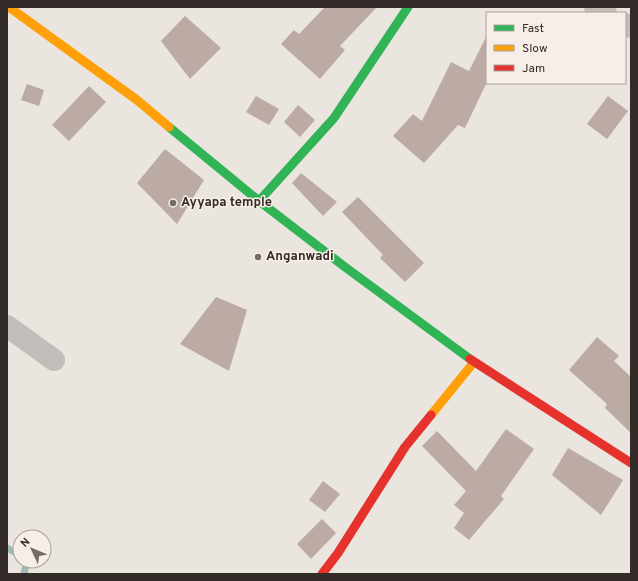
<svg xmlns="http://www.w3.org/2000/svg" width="638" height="581" viewBox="0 0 638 581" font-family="Overpass,sans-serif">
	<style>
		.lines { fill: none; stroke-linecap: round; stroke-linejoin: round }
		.stream { stroke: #9fbab9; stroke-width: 7 }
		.building { fill: #bcaaa4 }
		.street { stroke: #c3bdb9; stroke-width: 22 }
		.fast { stroke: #30b455; stroke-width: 9 }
		.slow { stroke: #ff9f0a; stroke-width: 9 }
		.jam { stroke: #e5322d; stroke-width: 9 }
		.poi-dot { fill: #736c68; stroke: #f7efe7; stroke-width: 1.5 }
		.labels { text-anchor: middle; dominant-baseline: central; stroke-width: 3; stroke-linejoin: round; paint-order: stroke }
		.poi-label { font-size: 13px; font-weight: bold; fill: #332b28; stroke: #f7efe7; text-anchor: start }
	</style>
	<rect width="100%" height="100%" fill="#ebe5e0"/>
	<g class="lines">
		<g class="stream">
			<polyline points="7,548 20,555"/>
			<polyline points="24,574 27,561"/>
		</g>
	</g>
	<g class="building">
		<polygon points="325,7 377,7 340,46 345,50 320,79 281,44 294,30 299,34"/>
		<polygon points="185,16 221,48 190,79 161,41"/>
		<polygon points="487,35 487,82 465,128 458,125 424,163 393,136 413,114 422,121 451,62 469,71"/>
		<polygon points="27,84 44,90 39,106 21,100"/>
		<polygon points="89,86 106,102 69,141 52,125"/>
		<polygon points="256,96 279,109 269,125 246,112"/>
		<polygon points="608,96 628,111 607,139 587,124"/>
		<polygon points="298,105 315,120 300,137 284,122"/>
		<polygon points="165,149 204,180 177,224 137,183"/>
		<polygon points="301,173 337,202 323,216 292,183"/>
		<polygon points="358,197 424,263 405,282 380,258 383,255 342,212"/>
		<polygon points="216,297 247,310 229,371 180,344"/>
		<polygon points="597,337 619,356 614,361 631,377 631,433 605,408 607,404 569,370"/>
		<polygon points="506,429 534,449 501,496 504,499 469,540 454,528 464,513 454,505 466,491 422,446 437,431 476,471"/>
		<polygon points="568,448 623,480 601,515 552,475"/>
		<polygon points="323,481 340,494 325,512 309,500"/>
		<polygon points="322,519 336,533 311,559 297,544"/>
	</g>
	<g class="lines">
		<g class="street">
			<polyline points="595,7 606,13"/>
			<polyline points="625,24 631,27"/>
			<polyline points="7,326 54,360"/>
		</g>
		<g class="fast">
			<polyline points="169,127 259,201 345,267 470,359"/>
			<polyline points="259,201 334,118 408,7"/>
		</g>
		<g class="slow">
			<polyline points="9,7 137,100 169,127"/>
			<polyline points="431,415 474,362"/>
		</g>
		<g class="jam">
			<polyline points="470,359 631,463"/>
			<polyline points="322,574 338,553 405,447 431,415"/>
		</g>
	</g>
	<g class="poi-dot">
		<circle cx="173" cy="203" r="4"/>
		<circle cx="258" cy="257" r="4"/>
	</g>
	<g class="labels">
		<g class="poi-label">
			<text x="181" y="203">Ayyapa temple</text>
			<text x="266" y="257">Anganwadi</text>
		</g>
	</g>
	<rect width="638" height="581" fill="none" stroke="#332b28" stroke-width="16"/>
	<rect x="486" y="12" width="140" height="72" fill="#f7efe7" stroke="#a9a19b"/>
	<rect x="494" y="25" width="20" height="6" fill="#30b455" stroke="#a9a19b"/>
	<text x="522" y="32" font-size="12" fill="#332b28">Fast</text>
	<rect x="494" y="45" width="20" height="6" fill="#ff9f0a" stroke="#a9a19b"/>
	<text x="522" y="52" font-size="12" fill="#332b28">Slow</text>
	<rect x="494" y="65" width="20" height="6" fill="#e5322d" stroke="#a9a19b"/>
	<text x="522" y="72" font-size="12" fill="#332b28">Jam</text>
	<g transform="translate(32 549) rotate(314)"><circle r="19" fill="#f7efe7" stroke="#a9a19b"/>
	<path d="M0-3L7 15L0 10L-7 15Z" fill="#736c68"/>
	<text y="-6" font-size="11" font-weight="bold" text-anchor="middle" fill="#332b28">N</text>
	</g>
</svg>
